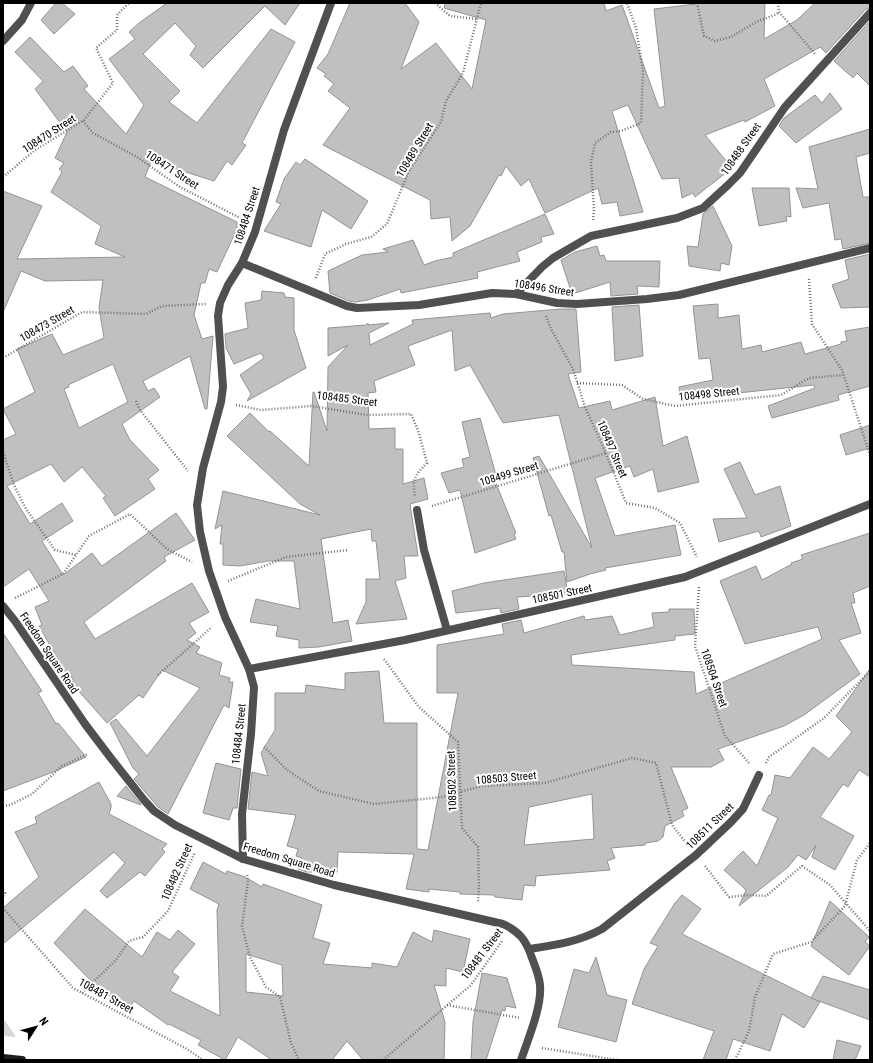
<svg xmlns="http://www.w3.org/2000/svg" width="873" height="1063" viewBox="0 0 873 1063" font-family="'Roboto Condensed',sans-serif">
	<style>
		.green { fill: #d7d7d7 }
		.building { fill: #c0c0c0; stroke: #949494; fill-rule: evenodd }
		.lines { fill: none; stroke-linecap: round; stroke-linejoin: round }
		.path { stroke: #727272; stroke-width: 2.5; stroke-dasharray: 1 2; stroke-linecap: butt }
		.street { stroke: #505050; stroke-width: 8 }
		.secondary { stroke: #1d1d1d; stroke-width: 8 }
		.labels { text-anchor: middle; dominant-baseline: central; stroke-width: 4; stroke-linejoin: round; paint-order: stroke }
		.street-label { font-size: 11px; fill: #000; stroke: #fff }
	</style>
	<rect width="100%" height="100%" fill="#fff"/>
	<polygon class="green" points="3,1018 16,1037 3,1036"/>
	<g class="building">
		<polygon points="56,3 62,3 75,14 54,34 41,20"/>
		<path d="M167,3h133l-15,22 -20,-19 -62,62 -13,-13 6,-9 -21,-23 -32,31 37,37 -11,11 28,21 74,-94 24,13 -53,101 4,2 -14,20 -5,-4 -13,20 -63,-20 -6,16 92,45v7l-20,43 -8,-3 -4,14h-4l-7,32 8,24 11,-3 -6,73h-2l-15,-53 -47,25 5,10 6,-3 6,9 -38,27 8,16 29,30 -11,9 7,10 -40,27 -12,-18 3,-2 -24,-29 -18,15 -13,-18 -44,22 23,38 32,-21 11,18 -31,20 21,34 29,-22 10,13 74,-53 19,27 -31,17 2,4 -82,61 11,17 97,-56 17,29 -20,11 7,10 -9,7 13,7 -4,6 26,10 -3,12 11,3 -1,4h4l-4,26 -5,-3 -56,109 -10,-7 -24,-28 5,-5 -6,-6 -23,-45 6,-4 31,37 53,-68 -38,-18 -19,28 -4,-3 -32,28 -31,-35 -6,-15 -3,2 -28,-49 3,-1 -7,-18 14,-6 -20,-32 -26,18v-147l13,-6 -13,-25 32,-17 -18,-43 35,-15 11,21 41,-17 -5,-30 4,-28 -58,1 -24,-10 -18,41v-121l39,15 -25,53 108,-2 -30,-13 6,-18 -50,-34 11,-20 -3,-3 5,-6 -9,-5 12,-26 -32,-43 8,-8 -28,-29 15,-15 34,35 9,-6 15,20 -4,3 42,45 18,-29 -35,-46 26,-20 -6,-7 10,-9zM113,364l15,38 -49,26 -15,-39 5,-2 -1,-2z"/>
		<polygon points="350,3 405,3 419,22 401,69 436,43 472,89 486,20 444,8 445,3 604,3 606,11 622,5 659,108 665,106 654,9 704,3 765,3 764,39 797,20 815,3 870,3 870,8 866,9 826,53 820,47 764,79 775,106 745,122 744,120 705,135 732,168 695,197 693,193 682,198 679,178 662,179 628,105 612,111 643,212 620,216 617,202 602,204 598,188 545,213 529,179 521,186 506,166 501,176 499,175 470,226 452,241 450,217 431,219 430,200 323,145 350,108 328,91 334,84 324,76 326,74 317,68 328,54"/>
		<polygon points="870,21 870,86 857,73 853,78 834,61"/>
		<polygon points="830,93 842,109 796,143 779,126 784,118 815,95 822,103"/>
		<polygon points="870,129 870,153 856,157 863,197 870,197 870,243 843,249 841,239 835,240 829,203 803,208 796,188 818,189 809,147"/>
		<polygon points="305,159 368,201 351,229 322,210 311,247 264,231 281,204 276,202 284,179 296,162 300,165"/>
		<polygon points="752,188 789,188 791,217 786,216 787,221 759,226"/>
		<polygon points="713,206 732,246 729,265 721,263 720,271 689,266 687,246 698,247 703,214"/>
		<polygon points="545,214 554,234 541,237 542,242 517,252 520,261 477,272 478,278 401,293 400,289 368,300 356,302 349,301 330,293 328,271 362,255 388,252 383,249 413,240 424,265 435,261 453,257 453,253"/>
		<polygon points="597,246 600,256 604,255 606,261 660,261 659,287 637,286 638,294 611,296 610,282 572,294 561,260 575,252"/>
		<polygon points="870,254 870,307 841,308 832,285 849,279 845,260"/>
		<polygon points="262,291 284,293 285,297 294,298 294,330 306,368 247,401 251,394 240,375 264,358 261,353 234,364 226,348 225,334 248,328 245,303 261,300"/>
		<polygon points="718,304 718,318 739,315 742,349 761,345 762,352 801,342 805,354 841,344 841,342 847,341 845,331 870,327 870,386 838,395 839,400 772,418 768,406 815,388 814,385 681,399 679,387 713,380 710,358 699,359 693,306"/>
		<polygon points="639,305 643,356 615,361 612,307"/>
		<polygon points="560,309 576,309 581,372 568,374 579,408 610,401 612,410 655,397 663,446 687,436 699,482 658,492 653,469 634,477 630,466 595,478 615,536 675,525 681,555 605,568 606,570 590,574 567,582 564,552 562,552 551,515 549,516 533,458 539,456 592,548 559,415 503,423 470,365 455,371 452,330 408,346 415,365 374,381 376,392 368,393 369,429 395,428 395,449 403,449 403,484 424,478 428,499 410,504 418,556 404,556 406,578 395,581 407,619 356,624 366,602 366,579 380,579 376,541 372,541 371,529 321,539 333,623 348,620 352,641 319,647 299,648 299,640 276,636 278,626 250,622 256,599 300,609 294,561 268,561 240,566 223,565 223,544 220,544 222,525 215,529 223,491 320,515 300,504 227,436 250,413 269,432 270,431 309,466 313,392 314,392 327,431 328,367 348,345 328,356 328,328 366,325 368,323 368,325 389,323 369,333 370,345 413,324 412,320 490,313 491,318 503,314"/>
		<polygon points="480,418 496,475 493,476 516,533 514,534 516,539 475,553 460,490 449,493 441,473 464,467 462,459 470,457 462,422"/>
		<polygon points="870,425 870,448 846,455 840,435"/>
		<polygon points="740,462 755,495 780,486 791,526 761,537 759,531 719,542 713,519 747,518 724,469"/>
		<path d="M870,533v53l-17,7 2,10h-4l10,30 -22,7 21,34 -56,41 -20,11 -66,23 6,11 -13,7h-40l17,41 -6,3 2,5 -19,10 -2,11 -5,4 -13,2v2l-34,3 4,10 -8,3 3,9 -74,6 -1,10 -11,-1 -2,15 -27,-3 -1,-2 -34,-1v-2l-31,-3v3l-23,-3 8,-35 -76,-2 -1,20h-30l-9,-3 4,-11 -6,-2 2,-7 -11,-3 9,-31 -48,-6 4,-37 16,4 -7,-23 14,-23v-37h30l1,-8 39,5v-17l34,-2 5,52h33v126l11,1 30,-157h-21v-48l67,-11 -2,-10 19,-4 3,13 60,-17 1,4 27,-4 8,19 34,-8 -2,-14 17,-1v-3h25l1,25 -20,2v4l-104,15 1,10 122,7 2,22 126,-55 -4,-12 -73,17 -25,-63 36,-15 6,14 30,-16 -1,-1 12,-4 -2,-4zM592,794l2,45 -70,6 5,-38z"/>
		<polygon points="564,571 568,594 517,597 519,609 501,613 500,608 456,613 452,591 484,583"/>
		<polygon points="3,633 42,691 38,693 56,724 58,723 86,757 53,772 3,791"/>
		<polygon points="870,669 870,777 859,770 848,787 843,784 820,817 854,836 835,870 812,857 816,845 806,860 798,855 788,867 739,906 746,890 724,870 743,851 757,866 778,818 762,810 769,795 771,795 775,775 790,778 813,747 829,759 852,732 836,716"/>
		<polygon points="216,763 241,769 237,808 233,808 229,820 203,813"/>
		<polygon points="99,782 111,804 111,808 109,814 167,844 162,849 165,852 145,876 140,872 107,898 100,891 125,863 114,852 3,944 3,908 39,877 15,832 37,823 35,817"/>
		<polygon points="126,786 140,803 141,805 117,796"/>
		<path d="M203,862l23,12 1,-3 18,6 17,10 1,-3 59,21 -9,33 17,5 -7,21 49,4v-5l25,4 16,-35 19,10 2,-12 36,9 -7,33 -17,-4v18l-12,-1 11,37 -1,38h-81l-16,-19 -15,19h-60l-34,-23 -13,23 -27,-15 3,-5 -32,-16 -1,1 -34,-24 -5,7 -29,-18 -46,-47 31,-34 57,48 15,-25 13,8 8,-10 17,14 -23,28 7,5 -9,14 50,25 -3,-106 2,-6 -29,-15zM246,954l36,11 1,31 -37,-4z"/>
		<polygon points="682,895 701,909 682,934 820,1002 804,1028 782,1014 770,1051 733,1039 726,1060 703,1060 714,1031 632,1004 644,969 658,946 650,943 675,903"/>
		<polygon points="830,901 869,937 865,942 870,946 849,975 811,946"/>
		<polygon points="596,957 607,995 627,1000 616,1042 558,1027 574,969 589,973"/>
		<polygon points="482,973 507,978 516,1008 506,1006 505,1011 502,1010 486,1060 471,1060 473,1022"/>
		<polygon points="823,976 870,990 870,1020 811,998"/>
		<polygon points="837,1040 861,1046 855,1060 833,1060"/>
	</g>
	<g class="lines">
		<g class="path">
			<polyline points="435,3 450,16 477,19"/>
			<polyline points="697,3 704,36 715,41 731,37 756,22 777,14 779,12"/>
			<polyline points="778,3 779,12 815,54"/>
			<polyline points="83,121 93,133 137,157 180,187 244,220"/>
			<polyline points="3,177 35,150 84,120 113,83 96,48 117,30 117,15 129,3"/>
			<polyline points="593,220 594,210 591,162 595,143 611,132 621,131 641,123 643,71 636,28 627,3"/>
			<polyline points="316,278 325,254 346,244 371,237 387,224 409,171 441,122 446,101 463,73 481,3"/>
			<polyline points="809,279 812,324 842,370 870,455"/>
			<polyline points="546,316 551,329 573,369 585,407 604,449 626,503 655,508 680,523 697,557"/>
			<polyline points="3,358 82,312 146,314 162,306 206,304"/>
			<polyline points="577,383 622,385 643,399 675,406 781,395 809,378 843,375"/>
			<polyline points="136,401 140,410 188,471"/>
			<path d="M236,405l25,5 50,-4 56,9 44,-1 7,16 9,33c-12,12 -15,16 -12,33"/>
			<polyline points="3,452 14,485 26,509 55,550 76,555"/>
			<polyline points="432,506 606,453"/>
			<polyline points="228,581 286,557 348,550"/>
			<polyline points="699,587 695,646 725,736 750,764"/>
			<polyline points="15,598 63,574 89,536 130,514 167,549 192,562"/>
			<polyline points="384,659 418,706 458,742 462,828 478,847 479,887 478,903"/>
			<polyline points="158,675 212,627"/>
			<polyline points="264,747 287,770 319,791 374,804 442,797 482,786 545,783 632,758 656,763 672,825 687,844"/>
			<polyline points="766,763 769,757 824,718 870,671"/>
			<polyline points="3,806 10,805 32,794 62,766 88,754"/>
			<polyline points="705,866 729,897 748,895 766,896 802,866 830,885 870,931"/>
			<polyline points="247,875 248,881 242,926 250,957 266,987 280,997 291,1043 299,1060"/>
			<polyline points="3,890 5,893 3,896"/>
			<polyline points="3,908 73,988 187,1049 203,1060"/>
			<polyline points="82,993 116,960 129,941 143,937 168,911 195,852"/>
			<polyline points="447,1005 520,1018"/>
			<polyline points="542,1048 617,1060"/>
			<polyline points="383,1060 471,985 502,941"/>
			<polyline points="735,1060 749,1031 755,997 773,954 811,942 845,906 857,860 870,843"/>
		</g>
		<g class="street">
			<polyline points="3,41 22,20 31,3"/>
			<polyline points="242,263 347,306 357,308 419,305 492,293 516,294 557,303 577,304 647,299 679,295 870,248"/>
			<polyline points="516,294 542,267 553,258 591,236 677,218 703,208 728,185 740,173 785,107 870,13"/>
			<polyline points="417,510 424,550 447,630"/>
			<path d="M3,606l12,15 70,103 25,33 34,43 10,11 21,14 68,34 91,26 169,39c17,8 23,16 29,34 3,8 7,17 8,27 2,22 -12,54 -19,75"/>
			<polyline points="249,669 405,640 685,577 870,504"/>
			<polyline points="243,859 242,814 251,734 254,687 249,669 225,617 209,571 200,532 197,505 203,468 221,402 223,387 218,316 220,303 228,285 242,263 255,232 284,130 331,3"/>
			<path d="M529,949c27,-4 49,-7 73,-20l94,-74 35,-33 12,-13 16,-34"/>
		</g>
		<polyline class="secondary" points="3,1058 22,1060"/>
	</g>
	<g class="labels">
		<g class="street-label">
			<text transform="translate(49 134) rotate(-33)">108470 Street</text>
			<text transform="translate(741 149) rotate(-55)">108488 Street</text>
			<text transform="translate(415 150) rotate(-59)">108489 Street</text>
			<text transform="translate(172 170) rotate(33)">108471 Street</text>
			<text transform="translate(247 216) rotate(-72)">108484 Street</text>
			<text transform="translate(544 288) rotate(9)">108496 Street</text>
			<text transform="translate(47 324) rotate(-30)">108473 Street</text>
			<text transform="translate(709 394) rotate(-6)">108498 Street</text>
			<text transform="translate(347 399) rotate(7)">108485 Street</text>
			<text transform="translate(612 449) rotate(67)">108497 Street</text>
			<text transform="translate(509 474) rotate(-17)">108499 Street</text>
			<text transform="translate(562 594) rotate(-12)">108501 Street</text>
			<text transform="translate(49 653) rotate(56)">Freedom Square Road</text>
			<text transform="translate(714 678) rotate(71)">108504 Street</text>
			<text transform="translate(239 734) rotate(-84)">108484 Street</text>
			<text transform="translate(506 778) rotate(-5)">108503 Street</text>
			<text transform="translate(452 781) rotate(-92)">108502 Street</text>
			<text transform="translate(710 826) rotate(-44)">108511 Street</text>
			<text transform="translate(289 860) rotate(17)">Freedom Square Road</text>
			<text transform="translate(177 872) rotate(-66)">108482 Street</text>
			<text transform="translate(482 954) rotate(-53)">108481 Street</text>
			<text transform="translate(106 996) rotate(29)">108481 Street</text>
		</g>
	</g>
	<rect width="873" height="1063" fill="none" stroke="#000000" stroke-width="8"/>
	<g transform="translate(36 1027) rotate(54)" stroke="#ffffff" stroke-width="3" paint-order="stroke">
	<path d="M0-3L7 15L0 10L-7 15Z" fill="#000000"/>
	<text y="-6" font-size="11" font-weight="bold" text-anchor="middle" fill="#000000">N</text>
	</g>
</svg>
